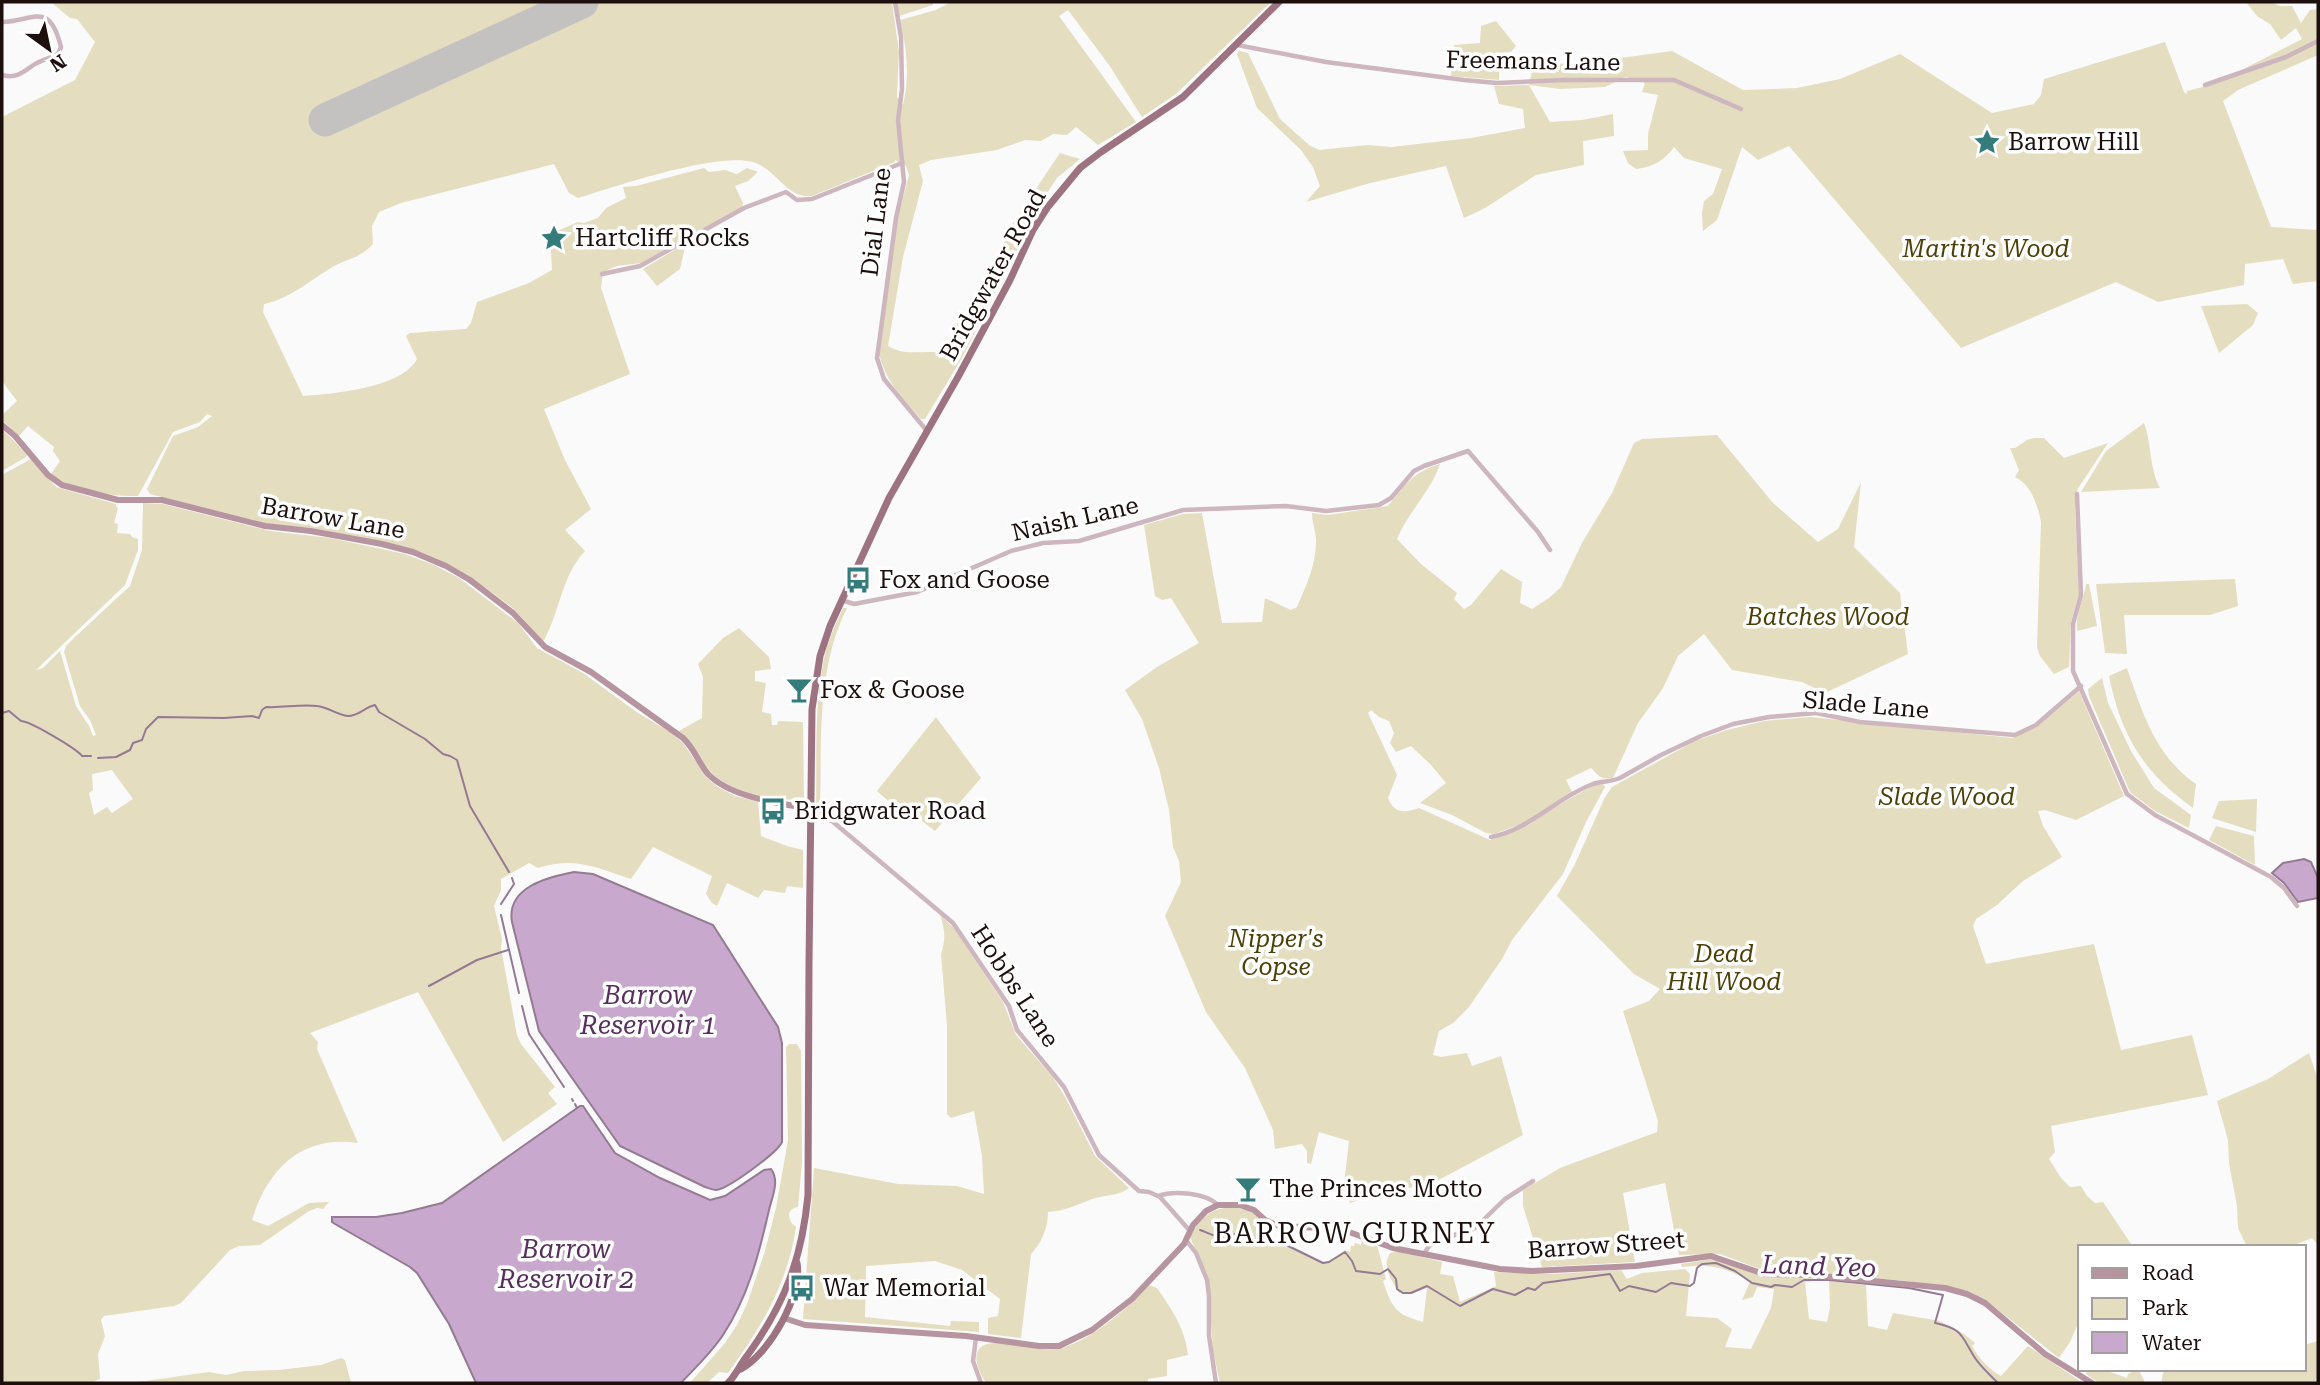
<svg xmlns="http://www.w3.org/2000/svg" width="2320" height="1385" viewBox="0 0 2320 1385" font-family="'Roboto Serif',serif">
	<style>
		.green { fill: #e4ddbf; fill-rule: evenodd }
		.water { fill: #c8a8cc; stroke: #947a93; stroke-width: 2 }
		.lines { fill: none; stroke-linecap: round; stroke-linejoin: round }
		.stream { stroke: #947a93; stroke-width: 2 }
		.runway { stroke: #c4c2c1; stroke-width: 33 }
		.minor { stroke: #cdb6be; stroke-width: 4.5 }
		.secondary { stroke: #b695a0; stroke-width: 6 }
		.trunk { stroke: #9d7382; stroke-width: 7 }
		.labels { text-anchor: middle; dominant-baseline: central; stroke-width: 7; stroke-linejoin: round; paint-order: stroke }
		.street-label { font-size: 24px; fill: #1c0f0d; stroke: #fff }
		.poi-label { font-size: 24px; fill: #1c0f0d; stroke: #fff; text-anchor: start }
		.park-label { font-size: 24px; font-style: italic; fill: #4d4007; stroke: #fff }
		.water-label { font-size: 26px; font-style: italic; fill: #572e5d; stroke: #fff }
		.quarter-label { font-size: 28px; letter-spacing: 2px; fill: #1c0f0d; stroke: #fff }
	</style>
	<rect width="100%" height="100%" fill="#fafafa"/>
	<g class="green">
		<path d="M51,2h523l-250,113 -2,4 5,4 266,-121h299l7,50 -2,45 6,8c7,-28 4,-57 -3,-85l36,-10 15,-8h320l-95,92 -34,23 -33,-52 -41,-55 -9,6 77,106 -38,23 -22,-18 -9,8 -14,-1 -12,7 -16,-1 -28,10 -66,10 -12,5 4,16 -20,76 -15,89c20,12 37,2 57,8 13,-10 6,-18 12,-30 6,-10 12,-12 15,-24l33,-59 2,-9 53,-79 20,6 -23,19 -14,21 -81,159 -37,61h-4c-19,-22 -34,-35 -42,-65l19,-138 11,-41 -3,-9 -11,-6v2l-83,34c-26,3 -35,-27 -59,-34 -36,-10 -137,24 -175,36l-9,-5 -15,-29 -153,39 -22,9 -7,14 1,18c-13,14 -23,14 -39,22 -24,14 -42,32 -70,38l-1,8 40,84c29,-2 99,-8 114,-37l-11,-23 4,-3 56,-4 5,-6 6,-21 52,-19 23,-13 -2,-36 28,-12 6,1 14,-5 8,-10 20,-10 -3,-11 13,-1 68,-18 5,4 16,-2 12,4 10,-6 11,4 -10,9 -13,5 8,17 -1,4 -101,56 -24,3 -14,6 -2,16 29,86 -86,35 21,51 26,49 -26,21 20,21c-24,25 -25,62 -42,91l-29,-33 -42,-31 -28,-16 -23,-10 -27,-8 -82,-16 -44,-4 -118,-30 -3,-5 26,-53 25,-9 14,-11 -5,-2 -7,8 -27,10 -35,64c-28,1 -61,-6 -86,-20l-1,-2 9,-13 -7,-10 1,-4 -26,-21 -9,10 -17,-16v-5l15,-14 -15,-20v-264l73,-37 20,-38 -18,-23 -7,-1z"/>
		<polygon points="897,2 933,2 933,5 899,16"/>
		<path d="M2246,2h25l9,4h12l9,17 9,-13 8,-1v46l-80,35 -15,11 48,126 47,3v51l-25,3 -10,-25 -38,5 -1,21 -86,17 -42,-20 -155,66 -172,-202 -31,14 -16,-13 -25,73 -14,11 -1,-18 2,-12 9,-7 9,-25 -38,-11 -10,-11c-10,14 -21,20 -38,22l-8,-6 -5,-12 25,-1v-16l10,-39 -16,-3 3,-9 -19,-6 -21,10 -45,2 -31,-4 21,37 32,-2 31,-6 1,22 -31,5 1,24 -48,10 -51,33 -21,10 -18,-52 -76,17 -64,19 14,-16 -7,-19 -12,-17 -44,-42 -20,-54 2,-3 9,2 32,66 29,26 10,5 48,-5 24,2 80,-9 54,-10 -2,-19 -24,-5 -5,-18 35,-1 3,-14 8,-7 61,-1 5,-3 66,-9 71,39 54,-2 43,-9 60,-25 92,59 42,-9 7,-9 3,-16 121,-37 19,50 3,2v-3l27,-7 88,-45 -6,-11 -15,12 -11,-16 -13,-8z"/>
		<polygon points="1496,21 1516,46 1511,52 1500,53 1499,80 1451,76 1454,45 1480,43 1481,26"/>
		<polygon points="686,243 680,269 657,286 643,269"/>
		<polygon points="2247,304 2258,313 2253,325 2219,353 2201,306"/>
		<path d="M2144,423c8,21 5,45 16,65l-79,4 25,-41z"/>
		<polygon points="2,429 27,454 26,457 2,471"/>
		<path d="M1717,435l56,68 45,39 20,-13 23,-47 -7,65 46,46 8,61 -83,39 -23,-11 -70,-12 -28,-36 -26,22 -15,32 -25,35 -25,55c-12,2 -14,-2 -22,-10l-25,12 7,14 -46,28 -33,12 -8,-1 -34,-18 -32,-12 26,-20 -15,-18 -20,-19 -15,6 -6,-9 4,-10 -5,-12 -10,-4 -8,-7 -3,3 29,62 -9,23c6,16 17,15 31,10l71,32 40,-16 23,-16 43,-24h7l2,3 -19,35 -23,52 -51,66 -10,19 -33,48 -16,16 -14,8 -6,24 8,2 26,-4 5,13 29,-10 22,79 -90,48 -55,11 -28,9 -6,-19 5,-43 -30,-9 -8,32 -4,-1v-12l-5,-7 -27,5 -2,-19 -28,-62 -39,-56 -41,-96 16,-34 -2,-21 -6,-14 -4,-37 -10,-42 -17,-49 -17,-29 32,-23 42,-24 -28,-45 -9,2 -7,-4 -11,-71 39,-11 19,-1 20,110 40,-1 3,-24 26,12 6,-3c9,-21 19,-41 19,-66 0,-9 -4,-18 -4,-28l16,2 60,-9c17,-21 25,-34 52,-42 -10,29 -32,48 -43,75l24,25 36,29 -3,6 10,10 7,-4 30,-36 21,13 -2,21 12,6 17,-11 12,-11 21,-44 30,-50 22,-50 8,-4z"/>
		<path d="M2034,438h10l20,20 44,-15 -31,47 -2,17 4,87 -8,28 -2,45 -15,7 -14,-18 -3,-9 4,-125c-3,-16 -10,-38 -26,-45l4,-7 -9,-22h5l12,-8z"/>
		<path d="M31,459l25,28 60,17v2l2,2 -4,15 4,1 -1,9 13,1 2,3 6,2v11l-13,35 -89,85 7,-2 17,-17 16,55 13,20 4,10 3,-1 -6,-15 -10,-14 -16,-54 2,-6 9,-9 55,-51 12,-36 1,-47 20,1 107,27 60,7 75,16 29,11 25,13 59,45 19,25 46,25 55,40 32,19 13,11 24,35 11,9 17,9 23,6 3,34 26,10 16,4v38l-16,-2 -2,7 -21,-3 -6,8 -31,-15 -10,23 -5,-3 -6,-9 6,-18 -59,-29 -22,32c-34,-11 -57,-23 -93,-11l-9,-5 -28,16v11l-7,16 8,33 -1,9 16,87 4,9 34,43 -7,6 9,11 -54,38 -85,-150 -108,41 8,9 -1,7 41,94c-56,-8 -90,25 -106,77l16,6 41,-23 20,-1 -6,7 -6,-1 -8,3 -49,34 -21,1 -9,4 -49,53 -7,3 -70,10 -3,4 4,16 -7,18 2,25 -11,4h-87v-908zM112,770l21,29 -21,14 -5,-6 -13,8 -5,-22 4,-3 -1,-16z"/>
		<polygon points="2235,579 2238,606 2210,615 2124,615 2127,654 2105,653 2096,584"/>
		<path d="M2086,584h3l8,42 -20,5c-2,-15 7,-32 9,-47z"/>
		<path d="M843,608h4c-31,62 -25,132 -27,200l3,6 -5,-1 -2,-3c1,-49 -2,-99 7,-146 3,-20 12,-38 20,-56z"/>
		<path d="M739,628l30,29 2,12 -16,2v10l11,2 -4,29 9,2 1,11h5l1,-4 25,1 1,77c-29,3 -74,-5 -94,-28 -12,-13 -16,-29 -31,-40l23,-13 1,-41 -5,-13 25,-26z"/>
		<path d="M2127,668c15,44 29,89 69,116l-3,24c-49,-35 -72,-72 -84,-132z"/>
		<polygon points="2102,678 2108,703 2131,751 2154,788 2191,815 2189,828 2155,811 2130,792 2089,696 2088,689"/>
		<polygon points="2079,691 2124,796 2076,820 2045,810 2038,811 2043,826 2062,857 2023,881 1997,905 1976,919 1973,926 1986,964 2094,944 2121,1050 2192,1035 2208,1095 2051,1126 2055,1152 2049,1159 2061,1178 2070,1187 2081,1186 2087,1196 2095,1203 2103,1202 2133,1247 2080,1247 2080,1319 2070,1342 2059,1358 1988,1302 1968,1291 1907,1281 1822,1273 1765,1271 1720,1254 1679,1255 1665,1183 1623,1193 1635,1262 1542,1267 1523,1206 1523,1190 1560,1168 1657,1132 1658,1121 1623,1011 1649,1001 1660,989 1634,974 1557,896 1575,864 1605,797 1612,787 1695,741 1727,730 1764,721 1810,717 2012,738 2037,727"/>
		<polygon points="936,717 981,778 935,831 913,814 909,819 877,791"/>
		<polygon points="2257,799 2256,832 2212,818 2219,801"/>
		<polygon points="2216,826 2254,836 2255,865 2209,840"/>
		<path d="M940,915l14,13 49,74 13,33 36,41 12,19 31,61 34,32c-10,8 -25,7 -37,11 -15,6 -28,12 -44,13 0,16 -6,30 -17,42l-10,84 -33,-4v-16l10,-2 2,-17 -38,-29 -27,-9 -69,5 -1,51 85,9 1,-5 28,1v10l-176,-13 11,-151 84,16 59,2 27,8 -2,-38 -8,-45 -23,7 -4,-4v-89l-6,-71c5,-14 4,-25 -1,-39z"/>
		<path d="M789,1044h8l4,7 1,111 -4,45c-12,2 -11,13 -2,20 -8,56 -35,101 -68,146l-9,-1 -12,11h-17l35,-40 12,-18 10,-21 18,-53 11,-43 12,-68 -2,-93z"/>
		<polygon points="2309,1053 2318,1080 2318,1245 2312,1238 2289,1247 2247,1247 2238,1228 2237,1206 2229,1163 2228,1140 2217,1101 2268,1079"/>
		<path d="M1234,1207l14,3 24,15 -6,13 13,2 44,22 6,-1 16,-11 5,2 1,-6h3l1,-3 6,2 1,-7 15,7 9,34 -3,2c9,27 12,33 40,41l4,-34 -16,6 -12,-1c-7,-13 -18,-26 -9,-40l9,-2 43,11 -2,12 13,2 7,26 36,-16 -2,-14 56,2 71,-4 6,9 15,-6 43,-4 5,5 -4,42 31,2 15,11 -7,18 26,2 20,-41 3,-19 -17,-2 -4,10 -11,3 8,-18c-22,-15 -41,-18 -68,-15l-1,-3 31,-5 43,15 58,4v3l-8,1 4,37 18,3 3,-15 -1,-26 37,4 2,41 19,4 6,-17 47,8 24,13 11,9 -3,3c8,14 16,22 29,30l27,-30 55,37h-863l-7,-32 -5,-73 -18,-41c9,-20 22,-29 44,-30z"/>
		<path d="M1148,1285l9,3c15,22 28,40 31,67l-21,5v16l-19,3v4h-162c-5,-9 -15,-25 -6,-35 12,-13 57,4 75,1 31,-4 73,-40 93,-64z"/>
		<polygon points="2318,1341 2318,1383 2161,1383 2164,1369 2304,1369 2304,1345"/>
		<polygon points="341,1358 345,1360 351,1383 131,1383 209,1372 226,1375 244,1371 279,1370 321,1365"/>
		<polygon points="2087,1369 2102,1369 2127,1378 2128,1374 2138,1369 2144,1380 2144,1383 2099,1383 2086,1374"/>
	</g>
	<g class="water">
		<polygon points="2304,859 2311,862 2318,878 2318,898 2298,902 2284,883 2272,873 2283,863"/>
		<path d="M574,872l19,2 120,51 65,102 4,16v99c-5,11 -54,47 -66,48 -3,0 -8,-2 -11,-3l-85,-41 -81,-115 -27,-109c-6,-35 36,-45 62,-50z"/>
		<path d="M580,1106h3l32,47 45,25 50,22 15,-4 39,-26 7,-1c9,12 1,28 -2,41 -10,44 -21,87 -46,125 -11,17 -28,33 -42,48h-205l-27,-59 -32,-51 -7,-6 -75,-43 -3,-2v-5h44l26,-4 40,-10z"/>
	</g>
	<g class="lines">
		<g class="stream">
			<path d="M2,713l7,-2 12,10c9,0 56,28 61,35h9"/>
			<path d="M98,758l18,-1 14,-7 3,-7 9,-3 4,-11 12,-12 66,1 28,-2 7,2 3,-8 4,-3c17,1 34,-3 51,-1 11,1 22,10 32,10 11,-1 16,-9 26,-11l4,7 46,27 18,15 7,2 7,4 13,46 39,66"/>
			<polyline points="501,904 514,884 512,878"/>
			<polyline points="501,915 519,993"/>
			<polyline points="429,986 477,960 508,950"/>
			<polyline points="522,1006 529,1034 564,1087"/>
			<polyline points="572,1099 573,1101"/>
			<polyline points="575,1104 577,1108"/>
			<path d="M1200,1230c16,6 24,12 38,2l13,7 27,2 45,22 6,-1 16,-10 7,9 4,10 24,3 8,-5 8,10 1,10 6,4h8l16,-7 33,20 33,-17 22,6 13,-7 7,2 8,-7 67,-9 10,17 9,-5 27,6 15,-9 19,3 4,-3 3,-15 5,-4 14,-1 19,8 17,12 19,4 4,-2 17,2 12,-7h25l80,8 34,7 -8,28c29,6 26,13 40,35 6,9 15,17 23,25"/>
		</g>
		<polyline class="runway" points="325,120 582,2"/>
		<g class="minor">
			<polyline points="895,2 901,37 902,89 898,120 904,182 896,218 877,358 884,379 927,431"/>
			<path d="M2,22c32,-1 47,-22 59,25l-3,7c-8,4 -16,6 -23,10 -12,8 -18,15 -33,11"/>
			<polyline points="1237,45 1326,62 1464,80 1497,83 1563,80 1674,80 1741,109"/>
			<polyline points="2205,85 2286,57 2318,41"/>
			<polyline points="602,274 640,266 744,208 786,192 797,200 812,199 902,163"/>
			<polyline points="2077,494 2081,595 2073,624 2073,671 2127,794 2155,815 2271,877 2284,888 2297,906"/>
			<polyline points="841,600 854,604 917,592 1011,551 1043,543 1079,541 1183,510 1286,506 1326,511 1379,505 1391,498 1414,471 1424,466 1468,451 1538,532 1550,550"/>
			<polyline points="811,814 832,821 953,923 1009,1006 1017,1030 1064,1087 1099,1155 1139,1191 1149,1192 1160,1197 1190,1231"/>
			<path d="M1491,837c39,-7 66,-40 102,-53 9,-3 18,-2 27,-6l41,-23 40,-19 32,-12 36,-7 47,-4 44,9 155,13 21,-10 45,-39"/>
			<path d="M1158,1196c16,-6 48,-3 60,9"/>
			<polyline points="1186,1240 1196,1253 1207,1280 1209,1296 1209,1336 1216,1383"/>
			<polyline points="1424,1254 1429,1246 1437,1241 1475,1228 1505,1199 1533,1181"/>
			<polyline points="976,1338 973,1361 981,1383"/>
		</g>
		<g class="secondary">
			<path d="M2,425l13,11 33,39 14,10 56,15h44l103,26 46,5 71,13 31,8 33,14 24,14 43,33 32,34 46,25 92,66c11,10 15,24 25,36 23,24 72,29 103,35"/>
			<polyline points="784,1318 805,1325 966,1336 1039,1346 1059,1346 1092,1330 1132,1299 1184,1244 1193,1225 1206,1211 1218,1205 1240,1205 1254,1210 1265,1220 1279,1226 1323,1228 1349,1232 1393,1248 1500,1269 1532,1271 1636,1266 1711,1256 1764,1274 1812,1275 1945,1288 1967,1294 1985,1303 2045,1354 2092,1383"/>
		</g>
		<g class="trunk">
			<path d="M741,1369c28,-15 62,-74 56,-106"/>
			<path d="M728,1383c8,-8 12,-18 19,-27 38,-52 55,-98 61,-161l1,-231 3,-255 8,-53 10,-30 59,-128 69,-121 52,-97 23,-50 14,-22 33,-40 21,-16 82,-55 96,-95"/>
		</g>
	</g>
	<defs>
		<g id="sight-bare" transform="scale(2.1)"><path d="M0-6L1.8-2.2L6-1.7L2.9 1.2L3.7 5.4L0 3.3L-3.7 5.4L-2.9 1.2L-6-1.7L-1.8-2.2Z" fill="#337c7b" stroke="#fff" stroke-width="2.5" paint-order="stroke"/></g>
		<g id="bus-bare" transform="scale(2.1)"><path d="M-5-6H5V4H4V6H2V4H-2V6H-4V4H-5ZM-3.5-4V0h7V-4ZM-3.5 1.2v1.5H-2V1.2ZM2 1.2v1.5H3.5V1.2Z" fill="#337c7b" stroke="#fff" stroke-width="2.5" paint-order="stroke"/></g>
		<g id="bar-bare" transform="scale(2.1)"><path d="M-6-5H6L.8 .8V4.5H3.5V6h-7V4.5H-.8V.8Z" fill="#337c7b" stroke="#fff" stroke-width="2.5" paint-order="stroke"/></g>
	</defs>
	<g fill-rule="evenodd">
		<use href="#sight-bare" x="1987" y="142"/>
		<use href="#sight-bare" x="554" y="238"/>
		<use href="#bus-bare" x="858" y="580"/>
		<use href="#bar-bare" x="799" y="690"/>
		<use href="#bus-bare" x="773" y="811"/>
		<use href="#bar-bare" x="1248" y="1189"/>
		<use href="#bus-bare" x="802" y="1288"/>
	</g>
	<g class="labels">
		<g class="street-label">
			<text transform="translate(1533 61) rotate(1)">Freemans Lane</text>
			<text transform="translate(876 222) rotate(-83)">Dial Lane</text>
			<text transform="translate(993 275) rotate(-61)">Bridgwater Road</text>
			<text transform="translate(333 518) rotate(10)">Barrow Lane</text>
			<text transform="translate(1075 519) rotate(-13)">Naish Lane</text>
			<text transform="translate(1866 705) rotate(5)">Slade Lane</text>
			<text transform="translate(1015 986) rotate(57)">Hobbs Lane</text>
			<text transform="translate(1606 1245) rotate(-4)">Barrow Street</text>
		</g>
		<g class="poi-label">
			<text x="2008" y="142">Barrow Hill</text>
			<text x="575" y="238">Hartcliff Rocks</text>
			<text x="879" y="580">Fox and Goose</text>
			<text x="820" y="690">Fox &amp; Goose</text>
			<text x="794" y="811">Bridgwater Road</text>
			<text x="1269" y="1189">The Princes Motto</text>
			<text x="823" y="1288">War Memorial</text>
		</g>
		<g class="park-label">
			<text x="1986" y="249">Martin's Wood</text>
			<text x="1828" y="617">Batches Wood</text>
			<text x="1947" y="797">Slade Wood</text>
			<text x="1276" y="939">Nipper's<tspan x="1276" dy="28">Copse</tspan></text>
			<text x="1724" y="954">Dead<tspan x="1724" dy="28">Hill Wood</tspan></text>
		</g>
		<g class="water-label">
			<text x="648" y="995">Barrow<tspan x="648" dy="30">Reservoir 1</tspan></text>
			<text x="566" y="1249">Barrow<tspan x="566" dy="30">Reservoir 2</tspan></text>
			<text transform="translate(1819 1266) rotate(2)">Land Yeo</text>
		</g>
		<g class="quarter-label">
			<text x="1355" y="1233">BARROW GURNEY</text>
		</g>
	</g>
	<rect width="2320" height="1385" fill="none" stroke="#1c0f0d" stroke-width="7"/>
	<rect x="2078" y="1245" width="228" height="126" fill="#ffffff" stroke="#a49f9e" stroke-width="2"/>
	<rect x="2092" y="1268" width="35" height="10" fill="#b695a0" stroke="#a49f9e" stroke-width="2"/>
	<text x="2142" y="1280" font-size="21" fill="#1c0f0d">Road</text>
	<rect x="2092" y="1298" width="35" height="21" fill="#e4ddbf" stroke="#a49f9e" stroke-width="2"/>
	<text x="2142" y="1315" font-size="21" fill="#1c0f0d">Park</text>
	<rect x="2092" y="1332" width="35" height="21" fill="#c8a8cc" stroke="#a49f9e" stroke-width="2"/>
	<text x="2142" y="1350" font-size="21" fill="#1c0f0d">Water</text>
	<g transform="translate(49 49) rotate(147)" stroke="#ffffff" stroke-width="5" paint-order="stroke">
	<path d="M0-5L12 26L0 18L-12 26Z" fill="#1c0f0d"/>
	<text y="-10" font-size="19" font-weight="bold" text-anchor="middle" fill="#1c0f0d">N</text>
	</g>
</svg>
